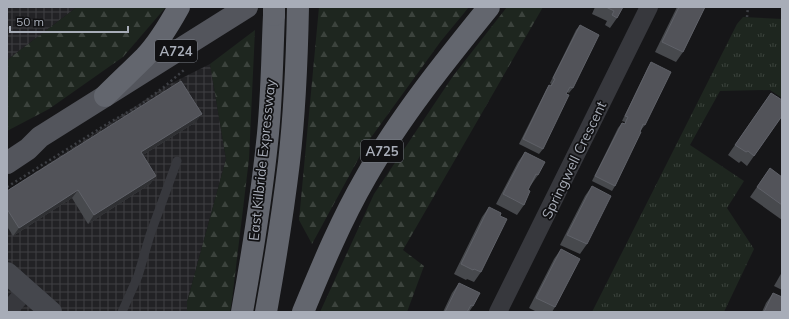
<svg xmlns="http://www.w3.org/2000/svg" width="789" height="319" viewBox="0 0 789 319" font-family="Mulish,sans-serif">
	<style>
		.industrial { fill: url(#industrial-grid) }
		.forest { fill: url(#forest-firs) }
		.park { fill: url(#park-tufts) }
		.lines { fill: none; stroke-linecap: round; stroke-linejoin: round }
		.path { stroke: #3d3f44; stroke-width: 2.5; stroke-dasharray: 2 3; stroke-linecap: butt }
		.lane { stroke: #37383d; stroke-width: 9 }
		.street { stroke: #37383d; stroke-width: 18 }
		.secondary { stroke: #45474d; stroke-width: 22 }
		.primary { stroke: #53555c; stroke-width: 22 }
		.highway { stroke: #63666e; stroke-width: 22 }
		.highway-bridge { stroke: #63666e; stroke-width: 22 }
		.wall { fill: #47494d }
		.shaded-wall { fill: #2f3033 }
		.building { fill: #525359; stroke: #5f6168 }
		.labels { text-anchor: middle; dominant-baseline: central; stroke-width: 3.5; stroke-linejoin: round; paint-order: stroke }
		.shield { fill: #111113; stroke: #7b7e86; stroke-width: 1 }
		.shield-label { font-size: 13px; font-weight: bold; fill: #a8adb8 }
		.street-label { font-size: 14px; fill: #a8adb8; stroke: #111113 }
	</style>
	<defs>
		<pattern id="industrial-grid" width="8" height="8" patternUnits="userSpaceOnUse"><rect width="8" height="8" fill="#222225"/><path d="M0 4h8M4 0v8" fill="none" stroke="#3f3f43"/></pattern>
		<pattern id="forest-firs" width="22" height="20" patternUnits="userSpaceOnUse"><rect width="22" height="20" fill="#1e261f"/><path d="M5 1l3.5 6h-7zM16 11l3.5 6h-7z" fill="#3c433d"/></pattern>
		<pattern id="park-tufts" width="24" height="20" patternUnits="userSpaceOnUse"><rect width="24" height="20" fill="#1e261f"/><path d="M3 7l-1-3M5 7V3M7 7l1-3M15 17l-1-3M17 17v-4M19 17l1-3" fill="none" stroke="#3c433d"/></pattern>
	</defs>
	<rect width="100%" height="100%" fill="#161618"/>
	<g class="industrial">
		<polygon points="7,7 77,7 7,60"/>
		<polygon points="210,64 226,159 187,302 187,312 7,312 7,192 11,188 168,85"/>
	</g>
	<g class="forest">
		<polygon points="77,7 166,7 123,57 49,109 7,131 7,60"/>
		<polygon points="319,7 469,7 441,41 367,143 312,244 299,220"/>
		<polygon points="507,7 543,7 403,250 424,266 407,312 320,312 374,194 453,76"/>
		<polygon points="255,30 249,159 232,300 230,312 187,312 187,302 226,159 210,64"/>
	</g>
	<polygon class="park" points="743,17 782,19 782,98 770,90 720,91 690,145 744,181 727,208 754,249 724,312 592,312 737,24"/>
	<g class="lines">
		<g class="path">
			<polyline points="747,17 748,7"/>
			<polyline points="7,187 107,124 140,105 164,87 184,70"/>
		</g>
		<polyline class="lane" points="122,312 138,276 150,235 177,161"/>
		<g class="street">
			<polyline points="7,312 26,290"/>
			<polyline points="498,312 649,7"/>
		</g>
		<polyline class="secondary" points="7,273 51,312"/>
		<polyline class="primary" points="7,163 28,149 40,137 247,7"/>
		<g class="highway">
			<path d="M105,96c13,-13 27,-26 40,-39 14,-15 24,-32 34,-50"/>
			<path d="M242,312c10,-56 19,-112 25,-169 5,-43 5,-86 7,-128"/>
			<path d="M266,312c9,-50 17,-100 23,-150 6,-52 8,-103 9,-155"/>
			<path d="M303,312c19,-46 38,-92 63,-135 34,-60 80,-117 123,-170"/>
		</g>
		<polyline class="highway-bridge" points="274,15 274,7"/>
	</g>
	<g class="wall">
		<polygon points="595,7 623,7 617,18 610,28 605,25 607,21 592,14"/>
		<polygon points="677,7 705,7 683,52 676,62 655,52"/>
		<polygon points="580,25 573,88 569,93 567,92 543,149 539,154 519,144 546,90 549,85 550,86 551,84 550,83 576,30"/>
		<polygon points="651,62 645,125 641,130 615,186 612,191 592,181 618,128 622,123 624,124 625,122 622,121 648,67"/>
		<polygon points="771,93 781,102 782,116 747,166 741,161 739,163 728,155"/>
		<polygon points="196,122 143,155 156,176 150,184 88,224 72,198 13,236 7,226 7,191"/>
		<polygon points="525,152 538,175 531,185 530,185 528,190 524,205 517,215 496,204 518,162"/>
		<polygon points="770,168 782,180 782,220 750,197"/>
		<polygon points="592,186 587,244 580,254 560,245 585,196"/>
		<polygon points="489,207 481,272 474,282 467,279 466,280 454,274 482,217"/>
		<polygon points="561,249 555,307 552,312 537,312 529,308 554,259"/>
		<polygon points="782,272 782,290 774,286"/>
		<polygon points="459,283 473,306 469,312 443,312 452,293"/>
		<polygon points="773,293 782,312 762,312 766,303"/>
	</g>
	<g class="shaded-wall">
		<polygon points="202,114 196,122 135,160 141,152"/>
		<polygon points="156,176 150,184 88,224 94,215"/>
		<polygon points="78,190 72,198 13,236 19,228"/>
	</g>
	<g class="building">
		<polygon points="606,7 623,7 617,18 612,15 614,11"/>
		<polygon points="679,7 705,7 683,52 662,42"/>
		<polygon points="580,25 599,35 573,88 570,87 566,94 569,95 543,149 523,139 549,85 551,86 555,79 553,78"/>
		<polygon points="651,62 671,72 645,125 643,124 640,132 641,132 615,186 595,176 622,123 625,124 626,121 628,117 625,116"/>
		<polygon points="181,81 202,114 141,152 156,176 94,215 78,190 19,228 7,209 7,191"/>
		<polygon points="771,93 782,100 781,102 782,103 782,116 754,156 748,151 746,152 735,145"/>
		<polygon points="525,152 545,162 538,175 536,174 528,190 530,191 524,205 503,194"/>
		<polygon points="770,168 782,177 782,205 757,187"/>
		<polygon points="592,186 611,196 587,244 567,235"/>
		<polygon points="489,207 501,213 500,216 507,219 481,272 474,269 473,270 461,264"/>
		<polygon points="561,249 580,259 555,307 536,298"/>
		<polygon points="459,283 480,293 473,306 471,305 467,312 445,312"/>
		<polygon points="773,293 782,297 782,312 764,312"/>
	</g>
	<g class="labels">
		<g class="shield">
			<rect x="155" y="40" width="42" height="22" rx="3"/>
			<rect x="361" y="140" width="42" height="22" rx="3"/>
		</g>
		<g class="shield-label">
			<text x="176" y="51">A724</text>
			<text x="382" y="151">A725</text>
		</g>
		<g class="street-label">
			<text transform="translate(262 160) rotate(-84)">East Kilbride Expressway</text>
			<text transform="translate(574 160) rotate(-64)">Springwell Crescent</text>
		</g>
	</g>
	<rect width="789" height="319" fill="none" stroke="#a8adb8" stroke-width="16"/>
	<path d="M10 26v6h118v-6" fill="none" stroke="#a8adb8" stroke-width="2"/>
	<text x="16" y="26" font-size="12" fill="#a8adb8" stroke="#111113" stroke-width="3" paint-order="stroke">50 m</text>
</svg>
